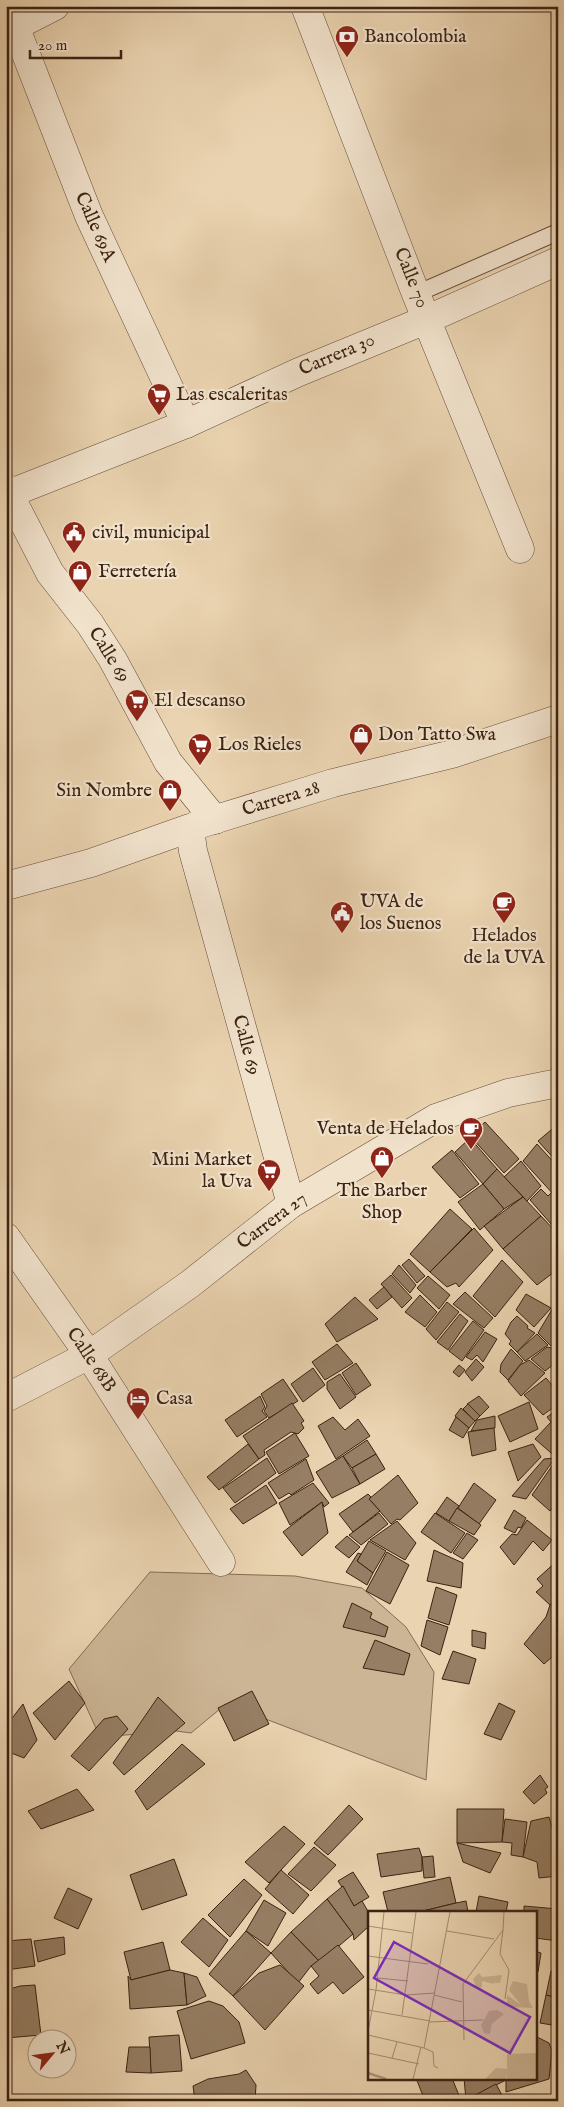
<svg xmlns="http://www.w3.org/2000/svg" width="564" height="2107" viewBox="0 0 564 2107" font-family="'IM FELL English',serif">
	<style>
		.green { fill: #ccb595; stroke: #846c54 }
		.building { fill: #967e64; stroke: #3b2212 }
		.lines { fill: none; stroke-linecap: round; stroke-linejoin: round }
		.service-casing { stroke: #674e3a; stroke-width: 18 }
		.minor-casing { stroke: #674e3a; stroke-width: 29 }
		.tertiary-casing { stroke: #674e3a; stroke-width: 29 }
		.service { stroke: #f1e2cc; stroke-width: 16 }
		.minor { stroke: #f1e2cc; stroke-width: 28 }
		.tertiary { stroke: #f1e2cc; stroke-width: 28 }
		.labels { text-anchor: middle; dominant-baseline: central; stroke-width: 4.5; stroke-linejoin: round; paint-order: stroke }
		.poi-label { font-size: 19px; fill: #3b2212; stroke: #f1e2cc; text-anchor: start }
		.street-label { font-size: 19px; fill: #3b2212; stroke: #f1e2cc }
		.inset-river { fill: none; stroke: #ae977a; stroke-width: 2.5 }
		.inset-road { fill: none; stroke: #a48c71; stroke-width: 1 }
		.view { fill: #7b2cbf; fill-opacity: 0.15; stroke: #7b2cbf; stroke-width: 2.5 }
		.inset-edge { fill: none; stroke: #3b2212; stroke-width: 2.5 }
	</style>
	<rect width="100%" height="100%" fill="#ead3b0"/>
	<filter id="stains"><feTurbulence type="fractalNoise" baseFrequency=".004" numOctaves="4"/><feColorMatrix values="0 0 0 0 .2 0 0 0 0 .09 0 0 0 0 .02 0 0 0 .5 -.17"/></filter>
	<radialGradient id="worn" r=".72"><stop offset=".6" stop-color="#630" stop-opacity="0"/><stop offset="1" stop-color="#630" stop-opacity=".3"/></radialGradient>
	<polygon class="green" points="150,1572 295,1576 362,1588 406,1627 434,1672 426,1780 226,1704 191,1733 176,1731 100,1737 69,1669"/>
	<g class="building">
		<polygon points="485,1122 519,1159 504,1173 470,1136"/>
		<polygon points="558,1124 558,1163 538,1141"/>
		<polygon points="470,1138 497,1169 483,1184 455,1152"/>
		<polygon points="537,1144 558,1167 558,1193 555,1196 523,1161"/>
		<polygon points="452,1150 479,1184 460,1198 432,1167"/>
		<polygon points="521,1161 541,1186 527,1201 504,1177"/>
		<polygon points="497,1169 523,1197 504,1209 483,1184"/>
		<polygon points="483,1184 504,1209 480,1230 458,1202"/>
		<polygon points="541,1189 548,1196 552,1192 558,1196 558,1232 530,1200"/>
		<polygon points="523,1197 541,1216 503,1249 484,1226"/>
		<polygon points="450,1209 472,1229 430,1272 410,1254"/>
		<polygon points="541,1216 558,1234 558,1257 553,1261 558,1269 537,1285 503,1249"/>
		<polygon points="474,1228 493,1250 459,1287 456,1283 447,1287 430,1272"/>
		<polygon points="409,1259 425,1276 417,1283 402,1265"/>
		<polygon points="502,1260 523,1282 495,1317 473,1296"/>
		<polygon points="399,1265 416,1285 410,1293 392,1274"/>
		<polygon points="391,1275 412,1298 402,1308 381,1284"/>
		<polygon points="428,1276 450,1295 439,1309 417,1288"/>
		<polygon points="384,1287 392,1297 377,1309 369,1300"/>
		<polygon points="465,1292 493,1318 484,1328 453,1304"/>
		<polygon points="526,1294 551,1308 534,1327 516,1310"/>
		<polygon points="420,1295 437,1312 425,1327 405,1312"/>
		<polygon points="355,1297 378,1319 337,1342 325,1324"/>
		<polygon points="557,1301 558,1338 551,1346 538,1333"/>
		<polygon points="447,1302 459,1312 436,1340 426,1329"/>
		<polygon points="460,1314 468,1321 448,1350 437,1342"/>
		<polygon points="517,1316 528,1326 527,1328 535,1333 517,1352 509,1344 511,1341 505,1334 511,1322"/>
		<polygon points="473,1321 484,1330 462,1361 449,1351"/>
		<polygon points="485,1332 497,1339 483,1362 477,1355 472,1360 466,1357"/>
		<polygon points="537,1334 548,1345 525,1361 517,1352"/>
		<polygon points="558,1340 558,1361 545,1371 531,1359 547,1347 552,1348"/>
		<polygon points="337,1344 353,1363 325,1380 312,1362"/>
		<polygon points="511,1349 523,1361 508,1380 500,1372 501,1364"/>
		<polygon points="476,1359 484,1367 472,1381 465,1372"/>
		<polygon points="529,1360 545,1373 521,1396 508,1381 520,1365"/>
		<polygon points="356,1363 371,1385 356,1395 342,1373"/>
		<polygon points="459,1365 465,1370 459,1377 453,1372"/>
		<polygon points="313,1368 325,1385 303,1402 291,1384"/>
		<polygon points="340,1374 356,1397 340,1409 327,1389 327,1382"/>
		<polygon points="546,1378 558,1392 558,1404 543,1415 524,1395"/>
		<polygon points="283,1379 298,1401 269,1418 264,1411 267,1406 261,1394"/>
		<polygon points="260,1396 265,1407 262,1411 267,1417 237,1437 225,1420"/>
		<polygon points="479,1396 489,1407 480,1416 467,1404"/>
		<polygon points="529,1402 538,1429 510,1442 498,1416"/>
		<polygon points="292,1403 304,1421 301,1423 304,1428 298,1434 291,1432 264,1450 265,1455 259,1459 243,1436"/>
		<polygon points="468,1404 480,1416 475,1421 463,1409"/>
		<polygon points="461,1408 475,1421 469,1428 455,1416"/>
		<polygon points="558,1409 558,1431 547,1417"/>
		<polygon points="495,1416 495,1428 471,1431 477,1420"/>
		<polygon points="333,1417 345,1430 358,1419 370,1436 336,1459 318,1426"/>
		<polygon points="456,1417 469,1428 463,1438 449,1430"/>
		<polygon points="551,1422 558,1431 558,1459 535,1439"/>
		<polygon points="494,1428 496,1450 472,1456 468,1432"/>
		<polygon points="295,1433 309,1456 279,1474 266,1452"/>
		<polygon points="367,1440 376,1454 352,1468 343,1456"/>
		<polygon points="248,1444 259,1459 219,1490 207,1477"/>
		<polygon points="533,1444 541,1457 518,1481 508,1452"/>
		<polygon points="376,1454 385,1469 360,1484 352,1468"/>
		<polygon points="343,1456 360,1484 332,1498 316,1472"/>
		<polygon points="267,1458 276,1473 235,1503 223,1488"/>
		<polygon points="555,1458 526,1499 512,1496 544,1459"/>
		<polygon points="306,1459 314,1480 291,1495 289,1493 279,1499 268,1483"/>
		<polygon points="556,1460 558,1501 550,1511 532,1495"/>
		<polygon points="398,1475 418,1503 400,1520 397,1519 391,1524 369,1499"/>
		<polygon points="313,1483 329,1503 324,1507 322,1502 290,1525 279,1503"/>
		<polygon points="474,1483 496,1500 479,1524 458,1508"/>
		<polygon points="266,1485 277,1503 243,1524 230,1509"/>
		<polygon points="368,1494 371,1497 369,1499 380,1511 353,1532 339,1514"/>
		<polygon points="447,1497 459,1506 449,1521 436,1513"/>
		<polygon points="322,1502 328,1533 302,1556 283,1532"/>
		<polygon points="457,1508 481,1525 474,1535 449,1521"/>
		<polygon points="514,1510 526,1518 521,1528 518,1527 515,1533 504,1528"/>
		<polygon points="379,1513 388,1524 361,1545 349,1535"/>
		<polygon points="435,1513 465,1533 451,1553 421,1532"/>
		<polygon points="527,1520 552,1540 543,1551 533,1541 514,1565 500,1547 512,1534 517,1535"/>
		<polygon points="397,1521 416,1543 405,1560 370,1540"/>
		<polygon points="467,1533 478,1540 463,1559 453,1553"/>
		<polygon points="347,1536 360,1547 349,1558 335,1547"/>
		<polygon points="369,1541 386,1551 373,1573 357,1561"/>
		<polygon points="434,1550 463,1563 461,1588 427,1581"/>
		<polygon points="387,1552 409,1565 390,1604 366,1591"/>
		<polygon points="358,1553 361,1554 357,1561 373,1573 367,1585 346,1572"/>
		<polygon points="558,1560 558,1598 550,1605 536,1592 543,1586 537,1579"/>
		<polygon points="436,1587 457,1595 449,1625 428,1618"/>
		<polygon points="558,1598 558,1664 552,1657 544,1664 524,1644 546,1617 550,1605"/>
		<polygon points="352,1603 372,1613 370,1618 388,1627 385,1637 343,1627"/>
		<polygon points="427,1620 448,1627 440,1655 421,1646"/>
		<polygon points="472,1630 486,1633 485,1649 472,1646"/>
		<polygon points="375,1640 410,1654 404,1675 363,1668"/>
		<polygon points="453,1651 476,1659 469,1684 442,1679"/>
		<polygon points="69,1681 85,1703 55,1740 33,1713"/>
		<polygon points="252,1691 269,1724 234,1741 218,1708"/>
		<polygon points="158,1697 185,1723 124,1775 113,1763"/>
		<polygon points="499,1703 515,1711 501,1740 484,1734"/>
		<polygon points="23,1704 37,1740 24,1758 6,1751 6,1726"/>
		<polygon points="117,1716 128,1729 89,1771 71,1756 104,1719"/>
		<polygon points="182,1744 205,1764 147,1810 135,1791"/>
		<polygon points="540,1775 548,1787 545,1789 547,1793 534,1804 523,1792"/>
		<polygon points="77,1789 94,1810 41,1829 28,1811"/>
		<polygon points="349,1805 363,1819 328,1855 314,1843"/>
		<polygon points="457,1809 504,1809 502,1842 457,1843"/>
		<polygon points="549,1817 556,1841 553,1851 558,1856 558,1876 539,1878 537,1862 523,1857 531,1821"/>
		<polygon points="505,1819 527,1822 523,1857 511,1855 512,1843 502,1842"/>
		<polygon points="284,1826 305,1844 269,1883 245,1862"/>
		<polygon points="457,1843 501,1853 490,1873 463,1862"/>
		<polygon points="314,1847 336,1865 311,1891 288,1874"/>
		<polygon points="419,1848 422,1857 422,1871 381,1877 377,1854"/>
		<polygon points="433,1856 435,1877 424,1878 422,1857"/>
		<polygon points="174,1859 187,1895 142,1910 130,1875"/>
		<polygon points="281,1870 309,1895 293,1914 265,1889"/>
		<polygon points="353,1872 369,1897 354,1906 338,1881"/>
		<polygon points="450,1877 456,1903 419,1912 388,1912 383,1892"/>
		<polygon points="244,1879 262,1895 230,1937 208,1915"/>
		<polygon points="343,1886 354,1906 362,1901 369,1913 369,1926 354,1940 353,1934 327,1899"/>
		<polygon points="68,1888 92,1899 78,1929 54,1918"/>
		<polygon points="479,1896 508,1902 506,1912 476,1912"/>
		<polygon points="327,1899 353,1934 320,1962 291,1932"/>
		<polygon points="264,1900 286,1913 268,1946 246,1931"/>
		<polygon points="466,1901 468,1912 419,1912 456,1903"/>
		<polygon points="524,1906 558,1909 558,1941 535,1938 535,1912 524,1912"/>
		<polygon points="203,1918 228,1940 209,1967 181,1942"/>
		<polygon points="246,1931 271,1953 233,1996 209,1974"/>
		<polygon points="291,1932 320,1962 311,1966 298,1983 271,1953"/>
		<polygon points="64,1937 65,1954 38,1962 34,1941"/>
		<polygon points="31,1939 35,1966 6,1970 6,1941"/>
		<polygon points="163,1942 170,1970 131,1980 124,1952"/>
		<polygon points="338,1945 364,1977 343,1994 333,1982 318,1994 310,1984 319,1976 311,1966"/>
		<polygon points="535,1951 541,1953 538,1972 535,1971"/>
		<polygon points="280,1965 304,1986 265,2030 233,1996 259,1973"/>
		<polygon points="170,1970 184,1973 187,2005 130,2009 128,1976 131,1980"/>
		<polygon points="551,1971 558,1973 558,1998 546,1995"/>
		<polygon points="184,1973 197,1977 206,1996 187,2005"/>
		<polygon points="35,1985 41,2035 6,2038 6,1990 20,1986"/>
		<polygon points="546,1995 558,1998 558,2026 540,2023"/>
		<polygon points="209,2001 223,2006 239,2022 245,2043 191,2059 177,2011"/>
		<polygon points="179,2035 182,2071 151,2073 149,2037"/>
		<polygon points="535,2036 549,2043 552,2051 549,2079 506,2092 506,2078 535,2078"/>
		<polygon points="129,2047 150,2047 151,2073 126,2072"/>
		<polygon points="246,2070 256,2085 255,2101 195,2101 193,2086 208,2079 239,2074"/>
		<polygon points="416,2078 452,2078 460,2098 452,2101 425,2101"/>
		<polygon points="464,2078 506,2078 506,2080 466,2100"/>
		<polygon points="496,2084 505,2101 466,2101 466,2100"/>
	</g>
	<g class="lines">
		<g class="service-casing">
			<polyline id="service" points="416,294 558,232"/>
		</g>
		<g class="minor-casing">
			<g id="minor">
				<polyline points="305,6 416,294 520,549"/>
				<polyline points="15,26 89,216 186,424"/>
				<polyline points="6,31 55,6"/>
				<polyline points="6,488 50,573 90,624 113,660 168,762 215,820"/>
				<polyline points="6,495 186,424 299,372 428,319 558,261"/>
				<polyline points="197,825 333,783 452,754 558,719"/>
				<polyline points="6,1237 89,1355 221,1562"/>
				<polyline points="6,1398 89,1355 190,1284 291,1204"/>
			</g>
		</g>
		<g class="tertiary-casing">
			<polyline id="tertiary" points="6,886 91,863 190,828 193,851 291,1204 436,1118 508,1093 558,1083"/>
		</g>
		<use href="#service" class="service"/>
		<use href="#minor" class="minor"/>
		<use href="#tertiary" class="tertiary"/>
	</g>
	<defs>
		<g id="bank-pin" transform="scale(1.25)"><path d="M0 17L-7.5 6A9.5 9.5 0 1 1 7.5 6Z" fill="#8f2418" stroke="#f1e2cc"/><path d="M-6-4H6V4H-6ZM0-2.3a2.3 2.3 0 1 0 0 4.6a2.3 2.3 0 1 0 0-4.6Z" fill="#fff"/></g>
		<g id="supermarket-pin" transform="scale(1.25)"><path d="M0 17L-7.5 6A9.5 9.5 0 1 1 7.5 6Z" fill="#8f2418" stroke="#f1e2cc"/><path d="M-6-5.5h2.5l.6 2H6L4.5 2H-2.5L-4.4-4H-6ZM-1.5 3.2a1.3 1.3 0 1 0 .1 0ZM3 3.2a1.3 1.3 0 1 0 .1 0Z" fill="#fff"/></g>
		<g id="civic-pin" transform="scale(1.25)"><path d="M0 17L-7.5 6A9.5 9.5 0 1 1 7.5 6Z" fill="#8f2418" stroke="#f1e2cc"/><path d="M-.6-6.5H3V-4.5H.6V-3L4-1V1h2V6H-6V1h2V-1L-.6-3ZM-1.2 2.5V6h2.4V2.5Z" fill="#fff"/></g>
		<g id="shop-pin" transform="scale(1.25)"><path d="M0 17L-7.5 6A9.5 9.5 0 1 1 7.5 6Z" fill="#8f2418" stroke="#f1e2cc"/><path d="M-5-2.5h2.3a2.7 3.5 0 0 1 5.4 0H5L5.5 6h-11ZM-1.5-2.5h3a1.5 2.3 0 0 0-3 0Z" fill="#fff"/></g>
		<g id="cafe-pin" transform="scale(1.25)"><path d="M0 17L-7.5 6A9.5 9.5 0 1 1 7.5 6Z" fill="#8f2418" stroke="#f1e2cc"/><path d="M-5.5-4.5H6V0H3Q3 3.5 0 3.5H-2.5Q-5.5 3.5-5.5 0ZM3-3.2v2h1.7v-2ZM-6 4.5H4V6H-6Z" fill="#fff"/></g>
		<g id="hotel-pin" transform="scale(1.25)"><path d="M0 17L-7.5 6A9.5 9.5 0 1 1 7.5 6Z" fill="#8f2418" stroke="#f1e2cc"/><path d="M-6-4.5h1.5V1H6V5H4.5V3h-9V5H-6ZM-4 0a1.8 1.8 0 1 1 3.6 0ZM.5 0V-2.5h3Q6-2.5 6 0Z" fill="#fff"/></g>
	</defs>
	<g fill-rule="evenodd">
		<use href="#bank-pin" x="347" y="37"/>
		<use href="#supermarket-pin" x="159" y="395"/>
		<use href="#civic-pin" x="74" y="533"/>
		<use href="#shop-pin" x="80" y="572"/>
		<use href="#supermarket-pin" x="137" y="701"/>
		<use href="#shop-pin" x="361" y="735"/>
		<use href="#supermarket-pin" x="200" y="745"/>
		<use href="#shop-pin" x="170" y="791"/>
		<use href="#cafe-pin" x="504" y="903"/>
		<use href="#civic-pin" x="342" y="913"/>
		<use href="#cafe-pin" x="471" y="1129"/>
		<use href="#shop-pin" x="382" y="1158"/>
		<use href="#supermarket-pin" x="269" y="1171"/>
		<use href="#hotel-pin" x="138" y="1399"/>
	</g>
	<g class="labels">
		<g class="poi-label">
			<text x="364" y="37">Bancolombia</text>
			<text x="176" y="395">Las escaleritas</text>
			<text x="92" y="533">civil, municipal</text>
			<text x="98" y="572">Ferretería</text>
			<text x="154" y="701">El descanso</text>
			<text x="378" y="735">Don Tatto Swa</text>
			<text x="218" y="745">Los Rieles</text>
			<text x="152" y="791" text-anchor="end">Sin Nombre</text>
			<text x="360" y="902">UVA de<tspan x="360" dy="22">los Suenos</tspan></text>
			<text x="504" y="936" text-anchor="middle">Helados<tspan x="504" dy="22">de la UVA</tspan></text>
			<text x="454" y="1129" text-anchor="end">Venta de Helados</text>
			<text x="252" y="1160" text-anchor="end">Mini Market<tspan x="252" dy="22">la Uva</tspan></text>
			<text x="382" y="1191" text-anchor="middle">The Barber<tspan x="382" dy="22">Shop</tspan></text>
			<text x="156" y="1399">Casa</text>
		</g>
		<g class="street-label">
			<text transform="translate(95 227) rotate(66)">Calle 69A</text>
			<text transform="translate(411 278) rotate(68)">Calle 70</text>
			<text transform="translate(337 355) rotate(-23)">Carrera 30</text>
			<text transform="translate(109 655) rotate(58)">Calle 69</text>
			<text transform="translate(281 799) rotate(-17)">Carrera 28</text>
			<text transform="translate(246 1045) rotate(75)">Calle 69</text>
			<text transform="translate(272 1221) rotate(-37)">Carrera 27</text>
			<text transform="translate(91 1360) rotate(56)">Calle 68B</text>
		</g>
	</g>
	<g transform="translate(368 1911)">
		<rect width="169" height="169" fill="#ead3b0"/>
		<path d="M111,62l3,4 20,-2 -2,8h-5v-3l-1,4 -12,-3v6l-5,2 -4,-10zM145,70l14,3 2,17 4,7 -19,-1 -7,-3v-9l14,10 -12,-15zM129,99l7,4 -12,10 -2,10 -6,-1 -3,-8 8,-14zM169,142v26h-30v-5l-1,5h-21l11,-11 11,1v-15z" fill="#ccb595"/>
		<path class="inset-river" d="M0,162l18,6"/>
		<path class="inset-road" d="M0,15l44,7M135,19l-3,24 9,16 -4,29M79,20l47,8M0,45l60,8M9,67l31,3M0,78l38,6 29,-2M66,84l28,7M0,99l62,11M34,104l14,-103M61,111l54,-2M0,120l8,-41 8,-78M0,124l56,13 26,-136M96,129l-1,-56 40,-54 1,-18M56,137l9,4 1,14 4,2M0,142l51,11M24,147l5,-16M45,168l8,-32"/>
		<path class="view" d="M26,31l136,75 -20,36 -136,-75z"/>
		<rect width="169" height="169" class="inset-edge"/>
	</g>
	<rect width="564" height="2107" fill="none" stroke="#ead3b0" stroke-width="25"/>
	<rect x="8" y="8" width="549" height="2092" fill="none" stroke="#3b2212" stroke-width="2.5"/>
	<rect x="12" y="12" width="539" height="2082" fill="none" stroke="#3b2212"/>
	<g transform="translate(52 2054) rotate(61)"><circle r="24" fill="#f1e2cc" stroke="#a89582"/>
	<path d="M0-4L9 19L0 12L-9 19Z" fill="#8f2418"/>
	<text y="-8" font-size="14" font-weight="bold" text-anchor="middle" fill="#3b2212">N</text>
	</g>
	<path d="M30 50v8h91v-8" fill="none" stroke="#3b2212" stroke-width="2.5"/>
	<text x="38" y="50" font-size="15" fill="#3b2212" stroke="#f1e2cc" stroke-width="4" paint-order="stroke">20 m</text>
	<rect width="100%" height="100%" filter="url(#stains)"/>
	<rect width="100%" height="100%" fill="url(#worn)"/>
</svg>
